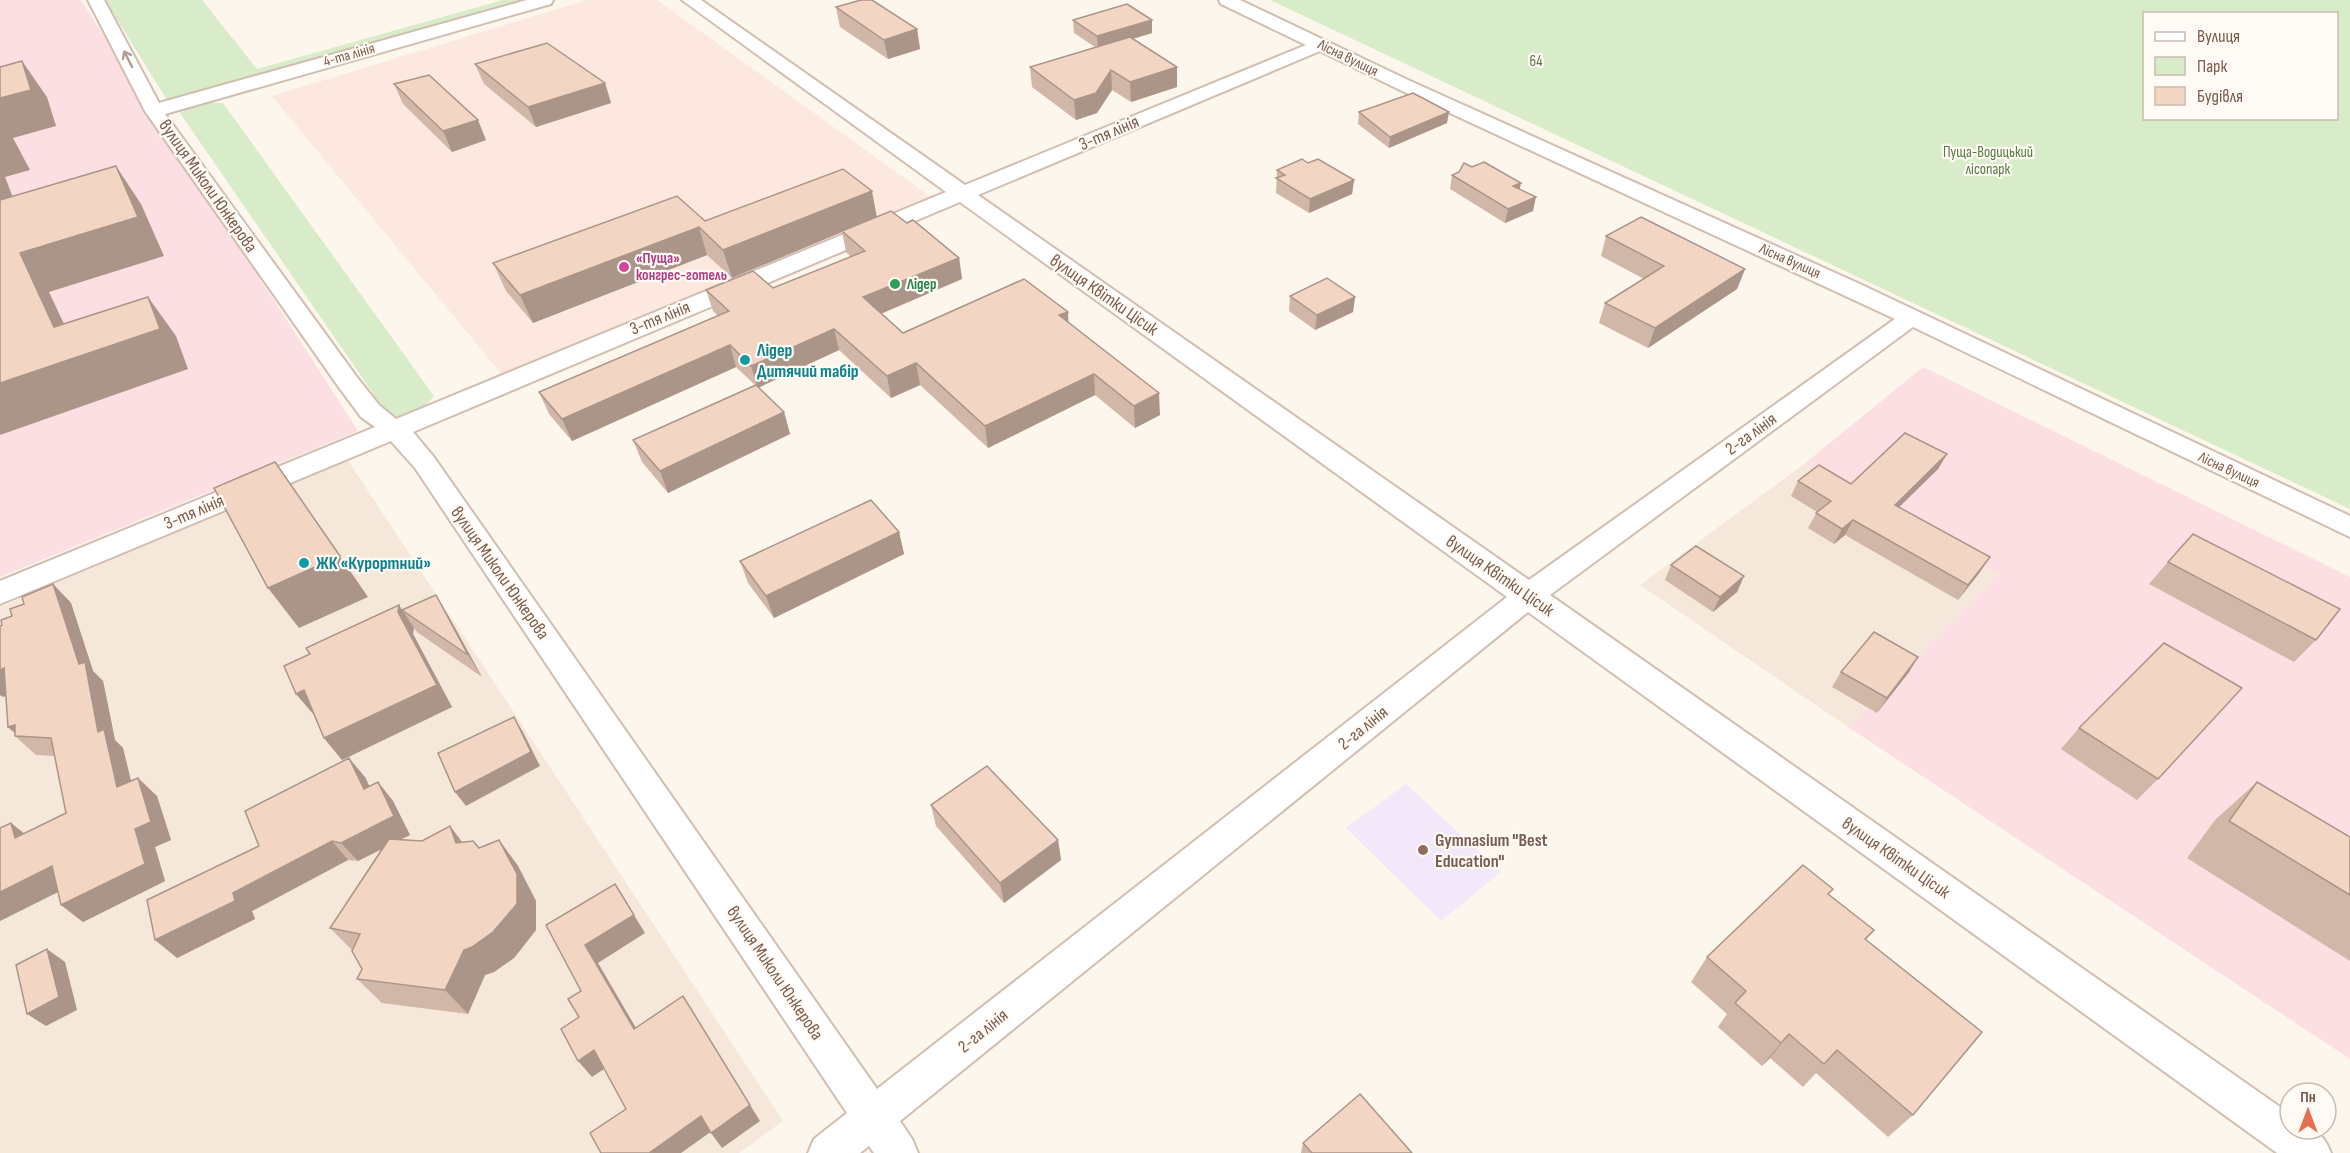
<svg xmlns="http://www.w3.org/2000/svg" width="2350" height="1153" viewBox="0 0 2350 1153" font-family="'Sofia Sans Condensed',sans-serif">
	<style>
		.residential { fill: #f5e8da }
		.commercial { fill: #fde8e0 }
		.education { fill: #f3e8fa }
		.medical { fill: #fbdfe3 }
		.green { fill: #d8ecc9; fill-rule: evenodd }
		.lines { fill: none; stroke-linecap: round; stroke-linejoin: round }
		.minor-casing { stroke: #d1beb0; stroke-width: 4 }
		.minor { fill: #fff; fill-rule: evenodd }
		.wall { fill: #d1b7a8 }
		.shaded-wall { fill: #aa9588 }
		.building { fill: #f3d5c3; stroke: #aa9588; stroke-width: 1.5 }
		.oneway { stroke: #af9d94 }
		.hotel-dot { fill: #d1479c; stroke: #fffaf3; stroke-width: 2 }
		.leisure-dot { fill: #2e9e5b; stroke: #fffaf3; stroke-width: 2 }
		.culture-dot { fill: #0f9aa8; stroke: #fffaf3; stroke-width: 2 }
		.education-dot { fill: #8d6e63; stroke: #fffaf3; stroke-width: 2 }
		.labels { text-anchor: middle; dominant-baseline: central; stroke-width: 4.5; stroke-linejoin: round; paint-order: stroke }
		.far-street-label { font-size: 15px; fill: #7a5c4d; stroke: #fffaf3 }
		.far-park-label { font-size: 15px; fill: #537a41; stroke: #fffaf3 }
		.far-hotel-label { font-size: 15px; font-weight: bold; fill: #b23c85; stroke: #fffaf3; text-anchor: start }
		.far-leisure-label { font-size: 15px; font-weight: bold; fill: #27864d; stroke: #fffaf3; text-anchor: start }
		.street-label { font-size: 18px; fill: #7a5c4d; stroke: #fffaf3 }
		.culture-label { font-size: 18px; font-weight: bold; fill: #0d838f; stroke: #fffaf3; text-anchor: start }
		.education-label { font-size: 18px; font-weight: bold; fill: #785e54; stroke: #fffaf3; text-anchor: start }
	</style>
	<rect width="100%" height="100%" fill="#fdf6ec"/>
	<g class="residential">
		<polygon points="347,459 783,1121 739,1153 0,1153 0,607"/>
		<polygon points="1804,464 2000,574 1848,727 1640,585"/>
	</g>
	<polygon class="commercial" points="587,0 657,0 935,200 504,377 272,96"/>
	<polygon class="education" points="1406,784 1501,872 1441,921 1346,828"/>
	<g class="medical">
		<polygon points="0,0 81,0 358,431 0,577"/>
		<polygon points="1923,367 2350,577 2350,1059 1848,727 2000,574 1804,464"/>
	</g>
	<g class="green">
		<polygon points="105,0 202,0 257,69 503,0 532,0 184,99 167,100"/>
		<path d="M1270,0h1080v509zM2144,14h192v104h-192z"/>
		<path d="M207,103h16l211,293c-12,15 -24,20 -44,22l-210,-305 11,-6z"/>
	</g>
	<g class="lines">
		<g class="minor-casing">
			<path id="minor" d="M88,0h16l55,103 368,-103h26l-2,4 -386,110 191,262 23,29 17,14 550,-227 -264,-192h19l264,185 341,-140 -85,-41 -2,-4h21l168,80 454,205 488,231v21l-437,-210 -363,268 740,519v15c24,0 32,1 41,24h-54l-749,-541 -628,509 12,18 6,14h-44l-5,-7 -9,7h-52l6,-14 33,-26 -432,-645 -24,-27 -391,163v-23l375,-154 -14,-10 -23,-31 -193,-275zM1320,51l76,37 499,231 -366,261 -551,-385zM960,202l547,395 -630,492 -444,-633 -20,-24z"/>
		</g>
		<use href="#minor" class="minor"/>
	</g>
	<g class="wall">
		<polygon points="836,7 917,29 920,49 888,59 840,27"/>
		<polygon points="1073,20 1152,33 1133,39 1177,87 1131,102 1112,90 1097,113 1076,120 1032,87 1030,67 1095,47 1074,33"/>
		<polygon points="475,64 605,83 611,103 536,127 484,84"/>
		<polygon points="394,84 486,140 452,152 403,104"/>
		<polygon points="1359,112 1447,123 1389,148 1358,124"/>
		<polygon points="1308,163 1354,180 1352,194 1309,213 1276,193 1277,170"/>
		<polygon points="1452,175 1520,189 1533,211 1505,223 1450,189"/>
		<polygon points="877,217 907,223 959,258 962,279 881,314 903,333 1068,312 1068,322 1160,415 1135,428 1095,395 988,448 920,385 891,398 839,350 758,387 784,412 790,434 668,493 642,462 633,440 755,385 736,367 572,441 549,414 539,392 718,316 713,311 706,290 773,288 851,257 846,252 842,232 732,278 707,255 533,323 506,291 493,263 705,221"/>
		<polygon points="1606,236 1745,269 1737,289 1648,348 1599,323 1605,303 1644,279 1601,256"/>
		<polygon points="1290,296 1355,297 1353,312 1315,330 1289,311"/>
		<polygon points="1947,454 1938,469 1899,507 1980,572 1958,600 1845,535 1834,544 1808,528 1817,512 1791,496 1798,481 1851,484"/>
		<polygon points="899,532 904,554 774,618 748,583 740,561"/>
		<polygon points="2168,562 2316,640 2294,662 2149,584"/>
		<polygon points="1671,565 1744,576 1737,592 1713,612 1665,580"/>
		<polygon points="53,584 71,603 93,671 103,681 115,740 123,748 131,781 157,796 171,840 155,847 165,881 83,922 61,905 58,892 0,921 0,828 11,823 24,833 66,813 55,756 36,755 15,736 15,733 8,727 6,695 3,697 2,625 24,604"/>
		<polygon points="402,610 449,617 482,677 417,632 414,628 413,634 452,707 342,760 324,738 314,715"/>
		<polygon points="1918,657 1909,672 1877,713 1832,687 1841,672"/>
		<polygon points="2079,728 2158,779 2137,800 2061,749"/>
		<polygon points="365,777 369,787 378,782 393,801 410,835 401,839 422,841 450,826 462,842 479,848 499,840 518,866 536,901 536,930 514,958 494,972 485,975 468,1014 382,1003 357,979 362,969 352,950 330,928 381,849 358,861 348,860 252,911 255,919 177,958 259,846"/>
		<polygon points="2257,782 2350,837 2350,961 2187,858 2215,820"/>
		<polygon points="931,805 1058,840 1061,860 1004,903 936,826"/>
		<polygon points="1829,895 1874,930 1866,940 1913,1115 1888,1137 1816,1073 1803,1087 1770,1058 1762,1066 1718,1027 1727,1014 1691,982 1707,957"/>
		<polygon points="1303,1143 1412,1153 1301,1153"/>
	</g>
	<g class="shaded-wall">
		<polygon points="1152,20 1152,33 1098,49 1097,36"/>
		<polygon points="917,29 920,49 888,59 884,40"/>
		<polygon points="22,61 47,97 56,126 13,138 30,170 5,177 29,239 0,200 0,98"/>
		<polygon points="1177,67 1177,87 1131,102 1130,82"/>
		<polygon points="1111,70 1112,90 1097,113 1076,120 1074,100"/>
		<polygon points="605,83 611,103 536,127 528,107"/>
		<polygon points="1449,112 1447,123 1389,148 1390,137"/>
		<polygon points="478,120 486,140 452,152 443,131"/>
		<polygon points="116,166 141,204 164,256 49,292 79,356 148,297 176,336 188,369 0,435 0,383 54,327 20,253"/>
		<polygon points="1354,180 1352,194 1309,213 1310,199"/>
		<polygon points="1521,183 1518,197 1513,186"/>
		<polygon points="872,191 877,218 842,231 842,232 732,278 723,250"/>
		<polygon points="1536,197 1533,211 1505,223 1508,209"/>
		<polygon points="699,227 707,255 533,323 520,295"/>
		<polygon points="959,258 962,279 868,319 863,297"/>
		<polygon points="1745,269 1737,289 1648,348 1655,328"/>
		<polygon points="1355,297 1353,312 1315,330 1317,315"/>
		<polygon points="1068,312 1069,333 1059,315"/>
		<polygon points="834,329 839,350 758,388 751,366"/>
		<polygon points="730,345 736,367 572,441 562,419"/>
		<polygon points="916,363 920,385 891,398 887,376"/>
		<polygon points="1094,374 1095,395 988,448 985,426"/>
		<polygon points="1159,393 1160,415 1135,428 1134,406"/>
		<polygon points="784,412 790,434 668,493 660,471"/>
		<polygon points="1947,454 1938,469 1886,520 1895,505"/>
		<polygon points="275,462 368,597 299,628 268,588"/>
		<polygon points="1853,520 1845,535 1834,544 1842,529"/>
		<polygon points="899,532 904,554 774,618 766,596"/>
		<polygon points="1990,557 1980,572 1958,600 1968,585"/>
		<polygon points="1744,576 1737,592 1713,612 1720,597"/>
		<polygon points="53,584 71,603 93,671 103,681 115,740 123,748 137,806 117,787 98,732 79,664"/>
		<polygon points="436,595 449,617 482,677 468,655"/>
		<polygon points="399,605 414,628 413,634 452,707 342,760 324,738"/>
		<polygon points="1918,657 1909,672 1877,713 1887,698"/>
		<polygon points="4,668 24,687 3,697 0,695 0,670"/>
		<polygon points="304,690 321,712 314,715 296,694"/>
		<polygon points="514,717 523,732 540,766 466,806 455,792"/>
		<polygon points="15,725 19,737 8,727"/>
		<polygon points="349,758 365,777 380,808 364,789"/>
		<polygon points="138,778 157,796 171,840 155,847 165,881 83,922 61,905 135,829"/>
		<polygon points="378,782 393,801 410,835 358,861 341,843"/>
		<polygon points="11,823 33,841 15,838"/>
		<polygon points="450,826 470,853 456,843"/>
		<polygon points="499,840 518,866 536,901 536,930 514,958 494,972 485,975 468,1014 445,990 464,950"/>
		<polygon points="1058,840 1061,860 1004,903 1000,883"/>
		<polygon points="332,841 348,860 252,911 255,919 177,958 155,940 233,893"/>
		<polygon points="52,866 74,884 0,921 0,892"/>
		<polygon points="615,884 645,933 598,963 646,1045 634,1029 585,945"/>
		<polygon points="47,949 65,962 77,1010 46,1026 27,1014"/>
		<polygon points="683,996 760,1121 722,1148 711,1133"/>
		<polygon points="1789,1034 1770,1058 1762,1066 1781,1043"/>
		<polygon points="594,1050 607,1067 592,1077 578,1061"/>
		<polygon points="701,1116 712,1131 681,1153 649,1153"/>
	</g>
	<g class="building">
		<polygon points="861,0 872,0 917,29 884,40 836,7"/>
		<polygon points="1127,4 1152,20 1097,36 1073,20"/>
		<polygon points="1130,37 1177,67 1130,82 1111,70 1096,93 1074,100 1030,67"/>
		<polygon points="547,43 605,83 528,107 475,64"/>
		<polygon points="22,61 31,90 0,98 0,67"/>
		<polygon points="429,75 478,120 443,131 394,84"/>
		<polygon points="1413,93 1449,112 1390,137 1359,112"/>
		<polygon points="1302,159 1308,163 1318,159 1354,180 1310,199 1276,178 1285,175 1277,170"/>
		<polygon points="1484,162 1521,183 1513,186 1536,197 1508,209 1452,175 1459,172 1464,163 1472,167"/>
		<polygon points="116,166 138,217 20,253 54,327 148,297 160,329 0,383 0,200"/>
		<polygon points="843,169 872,191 723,250 699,227 520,295 493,263 677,196 705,221"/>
		<polygon points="891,211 907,223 913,220 959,258 863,297 903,333 1024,279 1068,312 1059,315 1159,393 1134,406 1094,374 985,426 916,363 887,376 834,329 751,366 730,345 562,419 539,392 729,311 706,290 753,271 773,288 865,251 842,231"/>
		<polygon points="1641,217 1745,269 1655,328 1605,303 1664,266 1606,236"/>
		<polygon points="1327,278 1355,297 1317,315 1290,296"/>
		<polygon points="756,385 784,412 660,471 633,440"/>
		<polygon points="1905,433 1947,454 1895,505 1990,557 1968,585 1853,520 1842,529 1816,513 1831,501 1798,481 1819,465 1851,484"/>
		<polygon points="275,462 340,556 268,588 214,488"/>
		<polygon points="871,500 899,532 766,596 740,561"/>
		<polygon points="2193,534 2340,609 2316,640 2168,562"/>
		<polygon points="1696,546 1744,576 1720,597 1671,565"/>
		<polygon points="53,584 79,664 85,662 98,732 104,729 117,787 138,778 151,822 135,829 145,864 61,905 52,866 0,892 0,828 11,823 15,838 66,813 51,738 15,736 15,725 8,727 4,668 0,670 0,626 2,625 1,620 12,616 10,609 24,604 22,597"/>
		<polygon points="436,595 468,655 402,610"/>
		<polygon points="399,605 398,612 437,685 324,738 304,690 296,694 284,666 310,654 306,648"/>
		<polygon points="1874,632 1918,657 1887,698 1841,672"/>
		<polygon points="2164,643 2242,688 2158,779 2079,728"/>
		<polygon points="514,717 531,752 455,792 438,753"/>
		<polygon points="349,758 364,789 378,782 394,816 341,843 332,841 233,893 235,901 155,940 147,900 259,846 245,811"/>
		<polygon points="987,766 1058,840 1000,883 931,805"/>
		<polygon points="2257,782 2350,837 2350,895 2229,821"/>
		<polygon points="450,826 456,843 473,841 479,848 499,840 517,874 517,904 493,932 472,947 464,950 445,990 357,979 362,969 352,951 360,934 330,928 389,839 422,841"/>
		<polygon points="1803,865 1833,889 1828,894 1874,930 1865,939 1982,1032 1913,1115 1837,1050 1824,1064 1789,1034 1781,1043 1735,1003 1746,991 1707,957"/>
		<polygon points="615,884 634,915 585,945 634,1029 683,996 750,1105 711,1133 701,1116 649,1153 601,1153 590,1133 626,1109 594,1050 578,1061 561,1029 579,1017 568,999 581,991 546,925"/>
		<polygon points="47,949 59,997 27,1014 16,965"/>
		<polygon points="1360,1094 1412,1153 1312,1153 1303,1143"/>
	</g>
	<defs><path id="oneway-shaft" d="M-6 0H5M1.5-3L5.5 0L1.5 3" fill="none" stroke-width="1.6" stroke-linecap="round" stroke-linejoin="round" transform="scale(1.5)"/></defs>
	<use class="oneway" href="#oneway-shaft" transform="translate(128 59) rotate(-117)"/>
	<circle class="hotel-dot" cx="624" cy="267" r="6"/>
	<circle class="leisure-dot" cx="895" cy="284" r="6"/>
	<g class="culture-dot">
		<circle cx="745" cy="360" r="6"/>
		<circle cx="304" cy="563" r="6"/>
	</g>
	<circle class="education-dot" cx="1423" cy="850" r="6"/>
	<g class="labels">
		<g class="far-street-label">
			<text transform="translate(349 55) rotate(-16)">4-та лінія</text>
			<text transform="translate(1348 58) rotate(26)">Лісна вулиця</text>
			<text transform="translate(1790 261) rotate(24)">Лісна вулиця</text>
			<text transform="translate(2229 470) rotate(25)">Лісна вулиця</text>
		</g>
		<g class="far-park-label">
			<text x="1536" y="61">64</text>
			<text x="1988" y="152">Пуща-Водицький<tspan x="1988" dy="17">лісопарк</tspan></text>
		</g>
		<g class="far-hotel-label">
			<text x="636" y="258">«Пуща»<tspan x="636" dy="17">конгрес-готель</tspan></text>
		</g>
		<g class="far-leisure-label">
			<text x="907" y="284">Лідер</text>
		</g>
		<g class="street-label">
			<text transform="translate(1109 133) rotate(-23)">3-тя лінія</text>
			<text transform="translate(208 186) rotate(55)">вулиця Миколи Юнкерова</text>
			<text transform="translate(1104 295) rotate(35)">вулиця Квітки Цісик</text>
			<text transform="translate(660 318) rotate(-22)">3-тя лінія</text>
			<text transform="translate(1751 434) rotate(-36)">2-га лінія</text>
			<text transform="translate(194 512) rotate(-23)">3-тя лінія</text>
			<text transform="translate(500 573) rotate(55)">вулиця Миколи Юнкерова</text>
			<text transform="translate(1500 576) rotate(35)">вулиця Квітки Цісик</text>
			<text transform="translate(1363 728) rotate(-39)">2-га лінія</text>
			<text transform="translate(1896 858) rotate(35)">вулиця Квітки Цісик</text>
			<text transform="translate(775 973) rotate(56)">вулиця Миколи Юнкерова</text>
			<text transform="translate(983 1031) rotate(-39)">2-га лінія</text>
		</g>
		<g class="culture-label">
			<text x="757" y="350">Лідер<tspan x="757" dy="21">Дитячий табір</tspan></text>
			<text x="316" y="563">ЖК «Курортний»</text>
		</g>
		<g class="education-label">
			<text x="1435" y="840">Gymnasium "Best<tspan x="1435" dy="21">Education"</tspan></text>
		</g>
	</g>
	<rect x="2143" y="12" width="195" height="108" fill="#fffaf3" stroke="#cabbb1" stroke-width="1.5"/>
	<rect x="2155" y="32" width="30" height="9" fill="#ffffff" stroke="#cabbb1" stroke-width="1.5"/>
	<text x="2197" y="42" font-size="18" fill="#7a5c4d">Вулиця</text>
	<rect x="2155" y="57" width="30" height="18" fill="#d8ecc9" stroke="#cabbb1" stroke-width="1.5"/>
	<text x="2197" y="72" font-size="18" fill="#7a5c4d">Парк</text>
	<rect x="2155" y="87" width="30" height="18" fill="#f3d5c3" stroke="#cabbb1" stroke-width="1.5"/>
	<text x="2197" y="102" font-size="18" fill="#7a5c4d">Будівля</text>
	<g transform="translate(2308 1111)"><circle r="28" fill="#fffaf3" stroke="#cabbb1" stroke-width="1.5"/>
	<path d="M0-4.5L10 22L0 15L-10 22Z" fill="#e76f51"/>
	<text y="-9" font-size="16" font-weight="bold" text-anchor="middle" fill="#7a5c4d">Пн</text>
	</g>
</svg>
